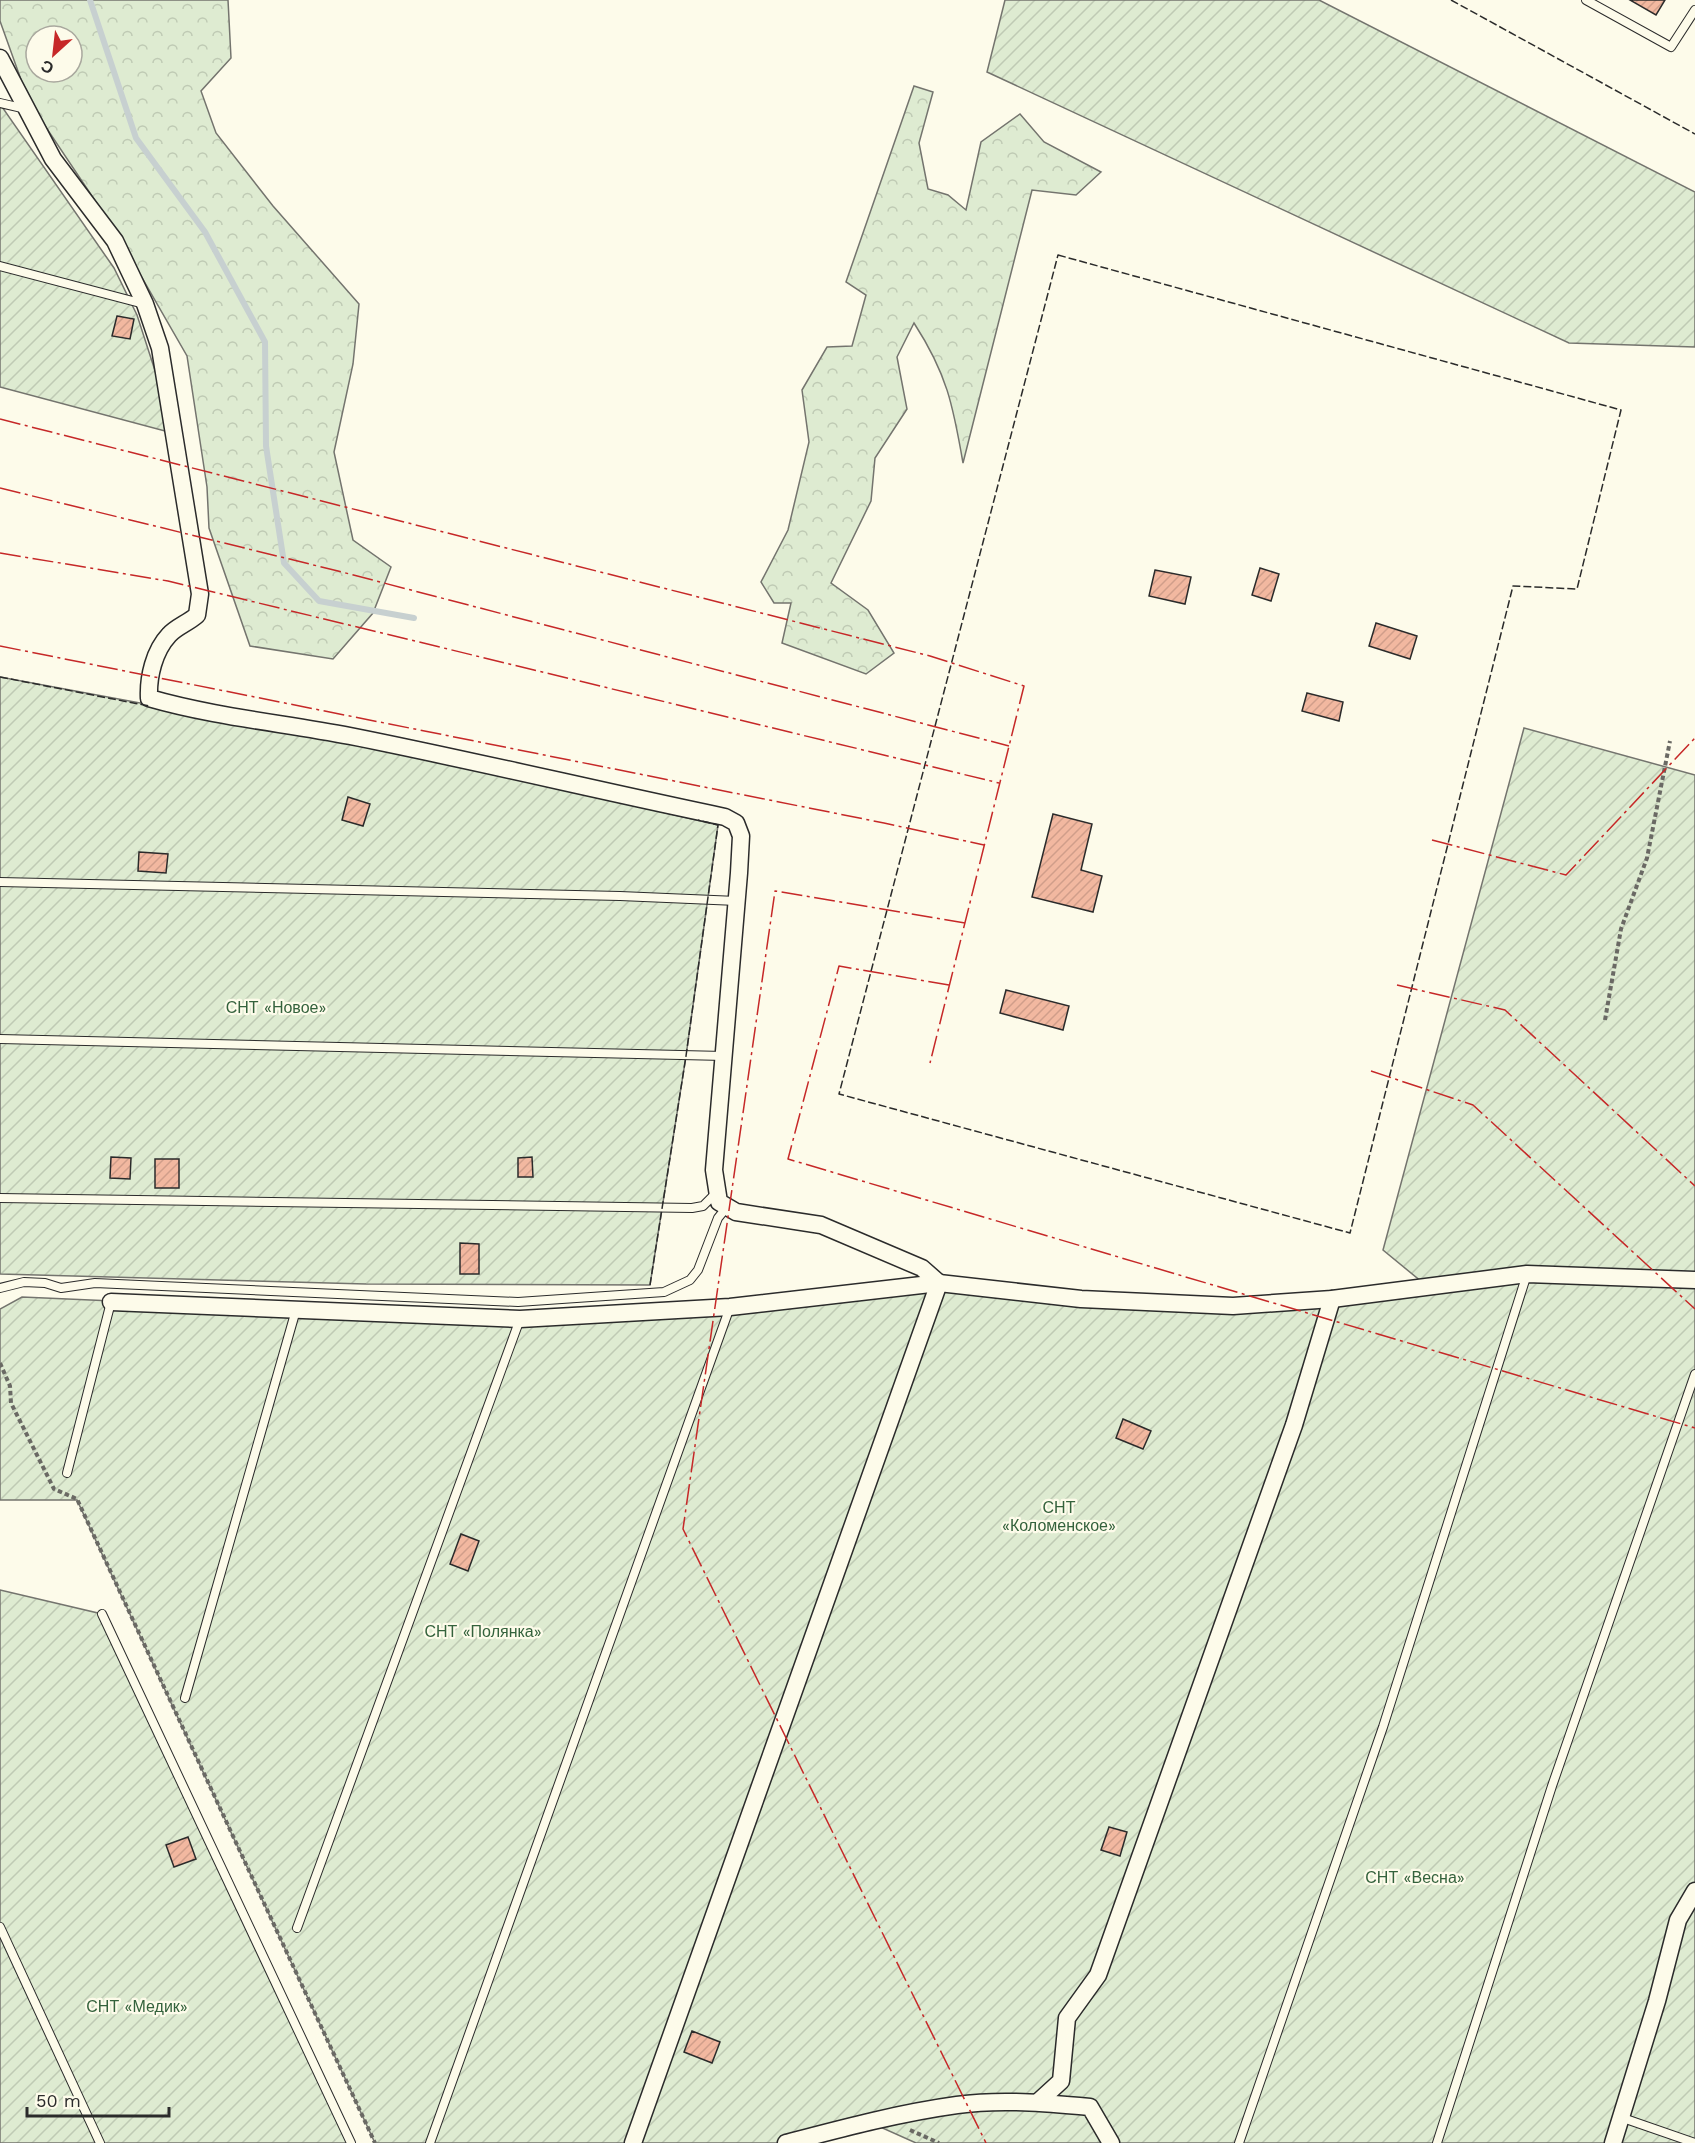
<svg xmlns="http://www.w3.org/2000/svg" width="1695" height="2143" viewBox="0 0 1695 2143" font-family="'Work Sans',sans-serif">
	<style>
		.forest { fill: url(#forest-crowns); stroke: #74746e; stroke-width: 1.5; fill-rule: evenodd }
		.garden { fill: url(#garden-furrows); stroke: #74746e; stroke-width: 1.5 }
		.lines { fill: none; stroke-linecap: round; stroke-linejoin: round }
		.stream { stroke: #c7d0d0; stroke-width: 6 }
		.building { fill: url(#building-hatch); stroke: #2b2b2b; stroke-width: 1.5 }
		.lane-casing { stroke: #2b2b2b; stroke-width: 10 }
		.street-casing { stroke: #2b2b2b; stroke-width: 19 }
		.path { stroke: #6a6964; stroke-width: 4; stroke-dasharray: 4.5 3; stroke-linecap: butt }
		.lane { stroke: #fdfbea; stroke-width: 8 }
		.street { stroke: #fdfbea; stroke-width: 16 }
		.fence { stroke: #2b2b2b; stroke-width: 1.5; stroke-dasharray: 8 3; stroke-linecap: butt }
		.power { stroke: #c62828; stroke-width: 1.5; stroke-dasharray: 21 4.5 3 4.5; stroke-linecap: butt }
		.labels { text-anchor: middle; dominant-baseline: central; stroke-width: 4.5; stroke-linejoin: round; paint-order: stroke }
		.park-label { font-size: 16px; fill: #34623c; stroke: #fdfbea }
	</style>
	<defs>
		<pattern id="forest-crowns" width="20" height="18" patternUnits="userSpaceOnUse" patternTransform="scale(1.5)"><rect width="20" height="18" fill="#deebd1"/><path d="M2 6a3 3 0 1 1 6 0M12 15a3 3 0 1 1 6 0" fill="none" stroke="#bfcab4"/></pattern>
		<pattern id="garden-furrows" width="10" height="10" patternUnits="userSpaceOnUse" patternTransform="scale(1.5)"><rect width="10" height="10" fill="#deebd1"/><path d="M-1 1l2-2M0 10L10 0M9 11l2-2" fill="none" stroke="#bfcab4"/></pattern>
		<pattern id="building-hatch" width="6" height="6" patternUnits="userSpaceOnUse" patternTransform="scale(1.5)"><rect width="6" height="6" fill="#f2b8a0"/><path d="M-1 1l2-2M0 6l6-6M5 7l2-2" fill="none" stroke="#d09e8a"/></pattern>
	</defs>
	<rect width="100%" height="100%" fill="#fdfbea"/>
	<g class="forest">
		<path d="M0,0h228l3,58 -30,33 15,42 57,73 86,98 -6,60 -19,88 19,88 38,27 -18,46 -40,46 -83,-13 -41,-118 -2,-41 -20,-131 -73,-127 -85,-127 -29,-81zM36,36h36v36h-36z"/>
		<path d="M914,86l19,6 -14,51 9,46 20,6 18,15 15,-68 39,-28 24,28 57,30 -25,23 -44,-5 -69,273c-10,-58 -16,-89 -49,-140l-17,34 10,52 -32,49 -4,43 -40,82 37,27 26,43 -28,21 -84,-31 9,-40h-17l-13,-21 27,-52 21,-88 -7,-52 25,-43 25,-1 14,-51 -20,-13z"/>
	</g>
	<g class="garden">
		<polygon points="1005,0 1319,0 1695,192 1695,347 1569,343 987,72"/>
		<polygon points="0,104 114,268 137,315 159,383 165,431 0,387"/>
		<polygon points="0,677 394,750 718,825 686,1056 650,1285 366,1284 0,1274"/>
		<polygon points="1524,728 1695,775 1695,2143 916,2143 867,2121 786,2143 375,2143 77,1500 0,1500 0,1309 22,1297 521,1319 939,1283 1233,1306 1428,1287 1383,1250"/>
		<polygon points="0,1590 102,1614 351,2143 0,2143"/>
	</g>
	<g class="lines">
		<polyline class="stream" points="90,0 136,138 205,232 265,342 266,446 284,563 319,601 414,618"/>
	</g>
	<g class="building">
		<polygon points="1630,0 1665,0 1656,15"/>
		<polygon points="117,316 134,319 130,339 112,336"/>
		<polygon points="1260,568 1279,574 1271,601 1252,595"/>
		<polygon points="1155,570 1191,577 1185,604 1149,596"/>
		<polygon points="1376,623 1417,636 1410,659 1369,646"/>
		<polygon points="1307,693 1343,702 1339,721 1302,711"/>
		<polygon points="348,797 370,804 363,826 342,820"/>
		<polygon points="1053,814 1092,824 1081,870 1102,876 1093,912 1032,897"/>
		<polygon points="139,852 168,854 166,873 138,871"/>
		<polygon points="1006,990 1069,1006 1063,1030 1000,1013"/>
		<polygon points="111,1157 131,1158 130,1179 110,1178"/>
		<polygon points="532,1157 533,1177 518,1177 518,1158"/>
		<rect x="155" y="1159" width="24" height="29"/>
		<polygon points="460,1243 479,1244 479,1274 460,1274"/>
		<polygon points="1123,1419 1151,1431 1143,1449 1116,1438"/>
		<polygon points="461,1534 479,1541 468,1571 450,1564"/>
		<polygon points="1109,1827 1127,1832 1120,1856 1101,1850"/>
		<polygon points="188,1837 196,1859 174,1867 166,1845"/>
		<polygon points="692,2031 720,2042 712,2063 684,2052"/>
	</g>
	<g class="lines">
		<g class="lane-casing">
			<g id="lane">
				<polyline points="1586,0 1671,47 1695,10"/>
				<polyline points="0,103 26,109"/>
				<polyline points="0,266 144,304"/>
				<polyline points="0,882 620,896 737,901"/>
				<polyline points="0,1039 724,1056"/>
				<polyline points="0,1198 692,1208 703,1206 716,1193"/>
				<polyline points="0,1288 24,1282 45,1283 61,1288 95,1283 518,1302 664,1292 690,1280 698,1270 718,1218 727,1207"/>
				<polyline points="67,1473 111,1302"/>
				<polyline points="102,1614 351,2143"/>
				<polyline points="185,1698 296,1310"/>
				<polyline points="0,1927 100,2143"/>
				<polyline points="297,1928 520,1319"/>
				<polyline points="1620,2117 1695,2143"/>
				<polyline points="430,2143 730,1307"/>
				<polyline points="1239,2143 1383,1727 1527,1274"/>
				<polyline points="1437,2143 1552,1786 1695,1374"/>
			</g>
		</g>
		<g class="street-casing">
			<g id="street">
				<path d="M0,58l53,101 62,82 30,63 15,44 40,246 -3,21c-9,8 -21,12 -28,20 -15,16 -21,42 -20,63 66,19 134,25 201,38 126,25 250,55 375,81l11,6 5,13 -2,37 -25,297 5,32 17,10 85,13 101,43 17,15"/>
				<polyline points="111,1302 520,1319 730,1307 939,1283 1081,1299 1233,1306 1332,1299 1527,1274 1695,1280"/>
				<polyline points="1038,2102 1061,2081 1067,2018 1098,1975 1294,1425 1332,1299"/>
				<polyline points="633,2143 939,1283"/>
				<path d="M786,2143c57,-15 113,-30 171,-38 43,-6 89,-2 133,2l21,36"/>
				<polyline points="1613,2143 1657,2001 1678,1920 1695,1891"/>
			</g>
		</g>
		<g class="path">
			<polyline points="1605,1020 1621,929 1647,858 1670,741"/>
			<polyline points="0,1363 10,1386 11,1403 54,1489 77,1499 375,2143"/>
			<polyline points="910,2130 939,2143"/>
		</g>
		<use href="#lane" class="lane"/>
		<use href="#street" class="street"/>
		<g class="fence">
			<polyline points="1451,0 1695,134"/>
			<polygon points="1058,255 1621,410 1577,589 1513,586 1350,1233 839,1094"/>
			<polyline points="0,677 149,706"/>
			<polyline points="650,1285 686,1056 718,825 698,820"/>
		</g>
		<g class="power">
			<polyline points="0,419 930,656 1024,686 930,1063"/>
			<polyline points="0,488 338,571 1009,746"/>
			<polyline points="0,553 168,581 999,783"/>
			<polyline points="0,646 884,823 984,845"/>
			<polyline points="1432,840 1566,875 1695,738"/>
			<polyline points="965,923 775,891 683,1529 986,2143"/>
			<polyline points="949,985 839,966 788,1159 1695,1428"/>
			<polyline points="1397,985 1505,1010 1695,1186"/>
			<polyline points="1371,1071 1473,1105 1695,1309"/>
		</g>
	</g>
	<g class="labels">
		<g class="park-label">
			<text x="276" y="1007">СНТ «Новое»</text>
			<text x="1059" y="1507">СНТ<tspan x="1059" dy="18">«Коломенское»</tspan></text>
			<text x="483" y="1631">СНТ «Полянка»</text>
			<text x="1415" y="1877">СНТ «Весна»</text>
			<text x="137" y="2006">СНТ «Медик»</text>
		</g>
	</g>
	<g transform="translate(54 54) rotate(207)"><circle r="28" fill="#fdfbea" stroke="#a9a89e" stroke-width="1.5"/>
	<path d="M0-4.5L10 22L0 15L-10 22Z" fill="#c62828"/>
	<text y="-9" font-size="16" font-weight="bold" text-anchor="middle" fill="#2b2b2b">С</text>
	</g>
	<path d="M27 2107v9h142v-9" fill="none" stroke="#2b2b2b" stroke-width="3"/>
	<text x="36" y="2107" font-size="18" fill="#2b2b2b" stroke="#fdfbea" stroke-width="4.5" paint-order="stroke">50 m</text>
</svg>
